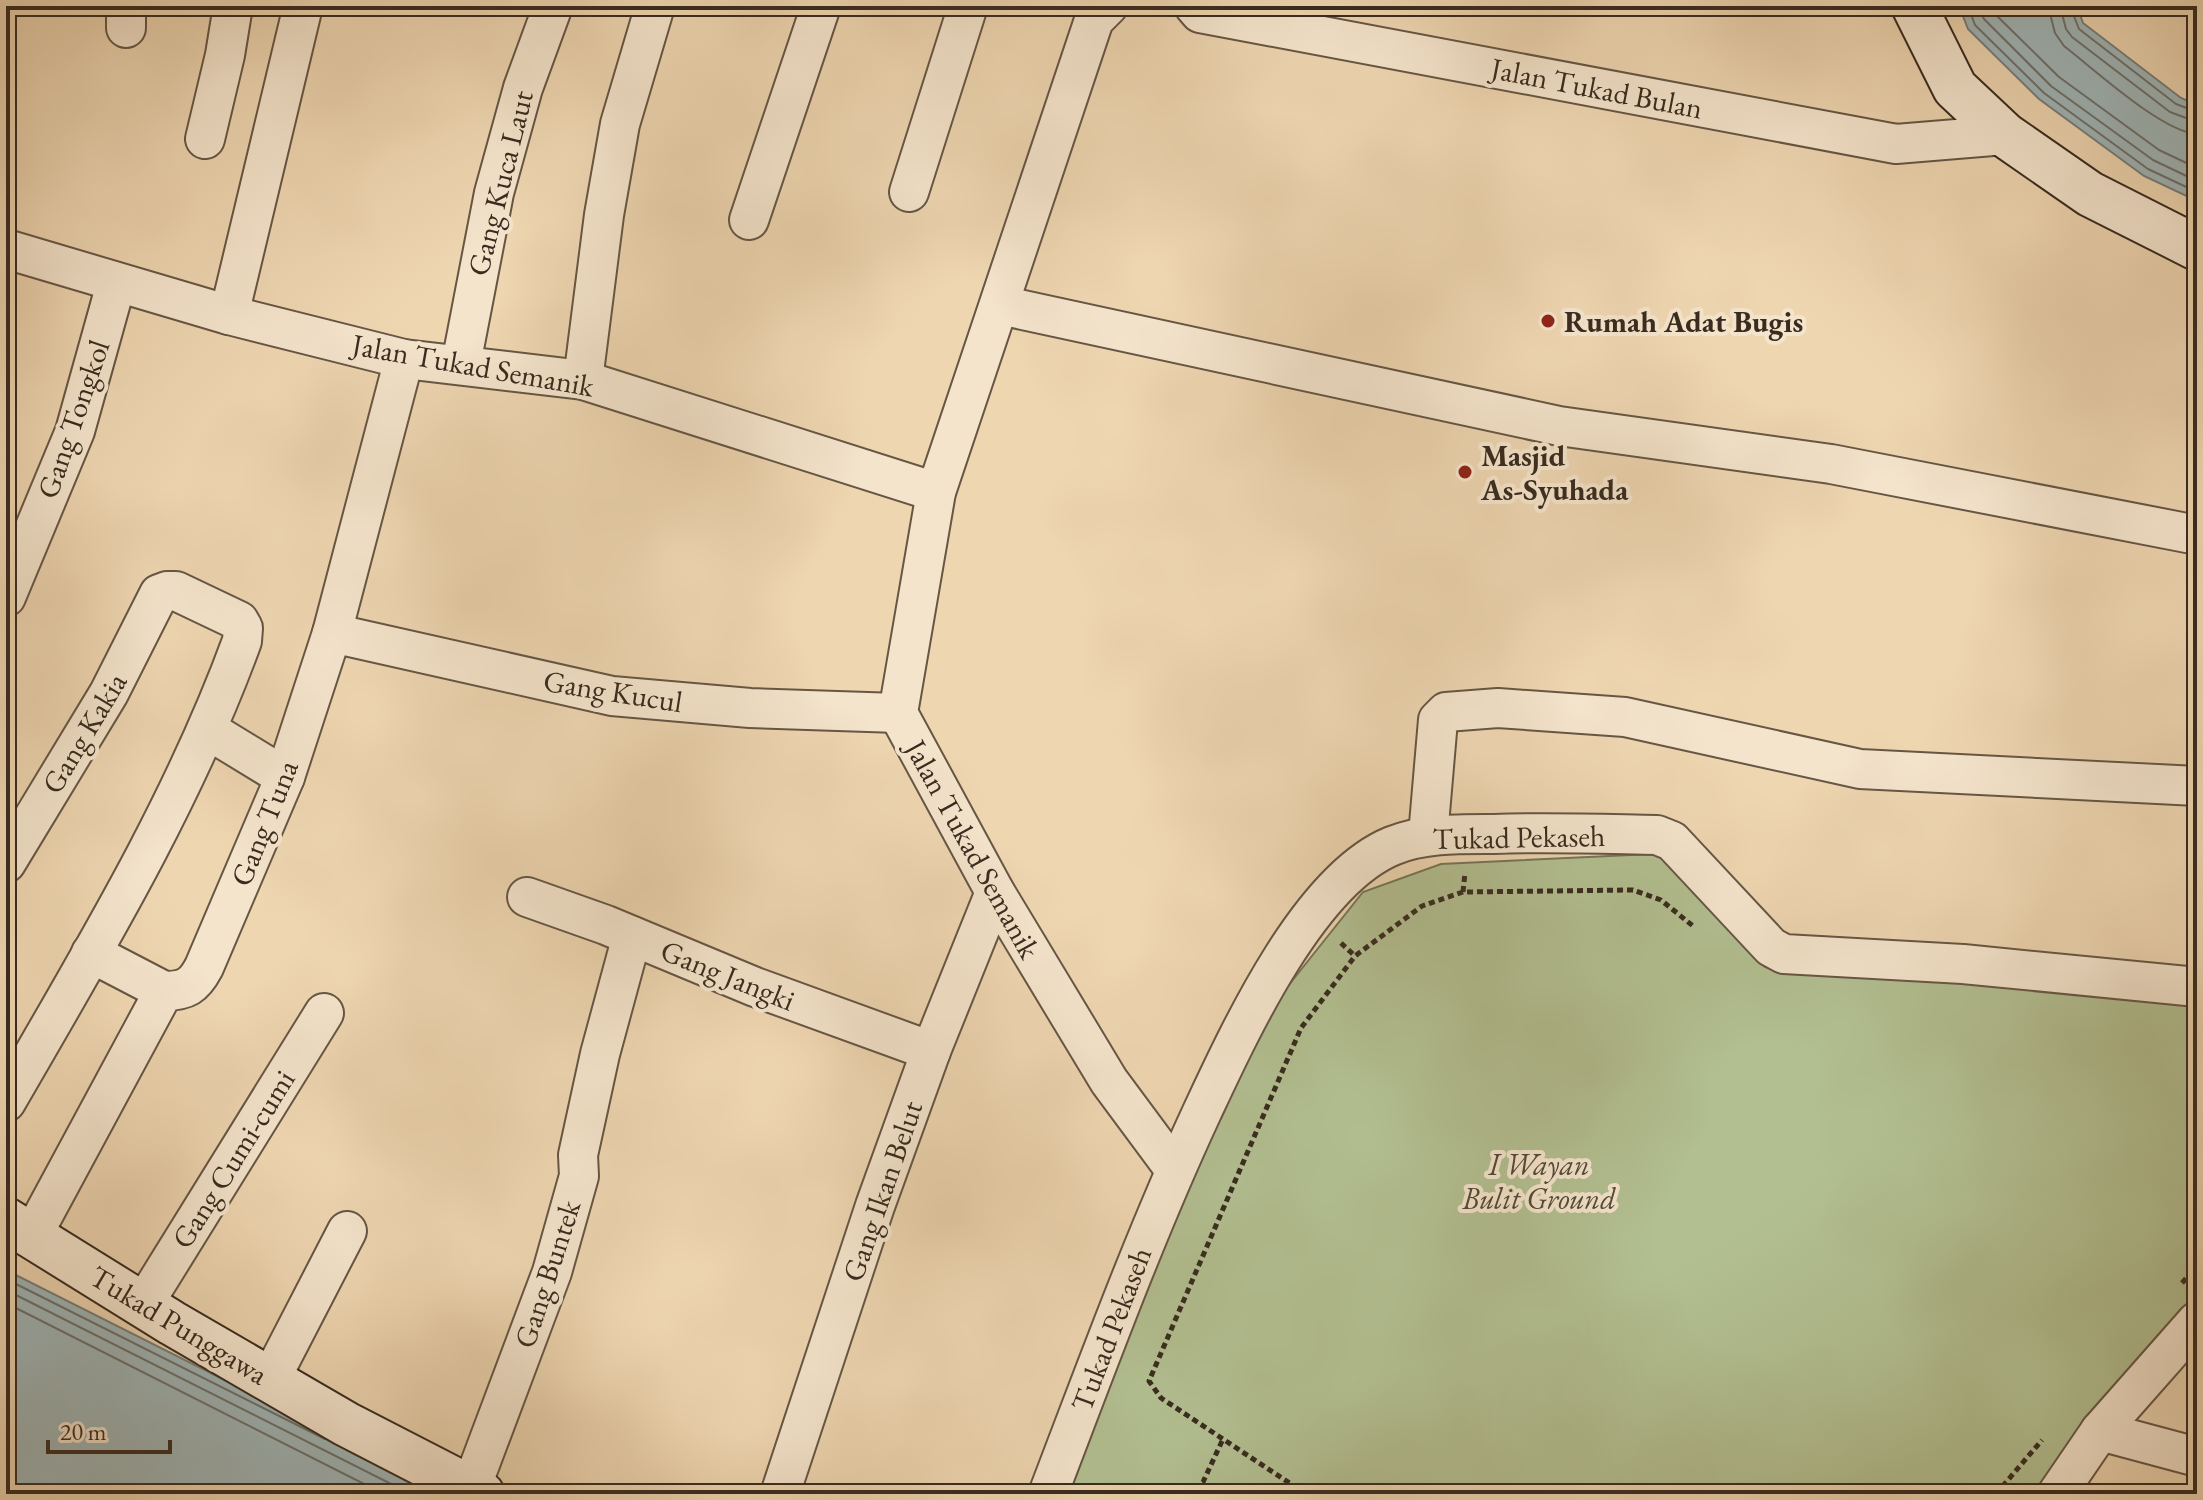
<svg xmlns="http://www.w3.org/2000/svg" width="2203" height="1500" viewBox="0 0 2203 1500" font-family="'EB Garamond',serif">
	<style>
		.green { fill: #b2bf91; stroke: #757558; stroke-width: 2 }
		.water { fill: #9fb6b8; stroke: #767e7b; stroke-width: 2 }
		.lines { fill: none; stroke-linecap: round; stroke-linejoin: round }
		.shore { stroke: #6c706c; stroke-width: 2 }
		.street-casing { stroke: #665644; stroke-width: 42 }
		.secondary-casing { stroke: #382b1f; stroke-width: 48 }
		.path { stroke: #382b1f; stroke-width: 5; stroke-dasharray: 6 4; stroke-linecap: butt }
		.street { stroke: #f4e4cc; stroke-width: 38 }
		.secondary { stroke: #f4e4cc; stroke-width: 44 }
		.poi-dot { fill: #8f2418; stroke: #f4e4cc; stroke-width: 3 }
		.labels { text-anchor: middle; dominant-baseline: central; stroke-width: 8; stroke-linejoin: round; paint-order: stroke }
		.street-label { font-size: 30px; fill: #382b1f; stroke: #f4e4cc }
		.poi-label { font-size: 30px; font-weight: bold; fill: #382b1f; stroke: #f4e4cc; text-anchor: start }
		.park-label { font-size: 30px; font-style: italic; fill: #504936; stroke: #f4e4cc }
	</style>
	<rect width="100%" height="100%" fill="#eed6b1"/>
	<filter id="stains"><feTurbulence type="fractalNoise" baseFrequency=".0025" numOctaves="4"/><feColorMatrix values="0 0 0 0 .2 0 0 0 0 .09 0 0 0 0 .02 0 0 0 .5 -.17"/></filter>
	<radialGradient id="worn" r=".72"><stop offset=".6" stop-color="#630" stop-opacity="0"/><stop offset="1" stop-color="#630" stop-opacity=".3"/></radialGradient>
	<polygon class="green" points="1652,854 1663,859 1765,967 1777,971 1959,980 2197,1006 2197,1294 2090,1417 2034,1494 1056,1494 1203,1146 1284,991 1363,892 1441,864"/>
	<g class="water">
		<polygon points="1959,6 2077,6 2083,23 2181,98 2197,105 2197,201 2144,176 2039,99 1968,29"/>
		<polygon points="6,1270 451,1494 6,1494"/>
	</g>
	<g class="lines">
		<g class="shore">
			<polyline points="1968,6 1975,25 2044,93 2148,169 2197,192"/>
			<polyline points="1978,6 1984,19 2051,86 2153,160 2197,181"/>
			<polyline points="1991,6 1994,13 2059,77 2159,150 2197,168"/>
			<path d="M2048,6l7,27 9,13c30,23 98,86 133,88"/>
			<polyline points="2060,6 2066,29 2072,37 2170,112 2197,122"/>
			<polyline points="2070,6 2079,29 2176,104 2197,112"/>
			<polyline points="6,1279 325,1439"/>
			<polyline points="6,1290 411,1494"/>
			<polyline points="6,1303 384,1494"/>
		</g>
		<g class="street-casing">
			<g id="street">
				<polyline points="126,6 126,28"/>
				<polyline points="1108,6 1094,20 936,492 898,713 995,892 1109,1081 1175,1170"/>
				<polyline points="1194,6 1200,13 1896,144 2005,135"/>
				<polyline points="205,139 225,55 233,6"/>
				<polyline points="909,192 968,6"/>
				<polyline points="749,220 821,6"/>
				<polyline points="6,249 229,315 404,359 583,380 936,492"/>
				<polyline points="1000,305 1559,426 1831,464 2197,535"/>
				<polyline points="229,315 303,6"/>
				<polyline points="461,364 494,193 523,88 553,6"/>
				<polyline points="583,380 604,215 620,124 655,6"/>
				<polyline points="6,597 75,431 116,284"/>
				<polyline points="332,633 612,696 750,708 898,713"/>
				<polyline points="208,730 285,777"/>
				<polyline points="1428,836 1438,720 1446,712 1498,708 1625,717 1860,769 2197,786"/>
				<path d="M6,863l103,-170 50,-99 8,-3h9l63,30 4,7 -1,13c-59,162 -150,312 -236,461"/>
				<polyline points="527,897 606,925 755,987 931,1051"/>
				<polyline points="91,953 164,991"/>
				<path d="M32,1236l132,-245c22,0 30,-5 40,-24l81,-190 47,-144 72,-274"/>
				<polyline points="143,1305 324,1013"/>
				<polyline points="270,1380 347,1231"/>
				<polyline points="2100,1431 2197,1457"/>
				<polyline points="471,1488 552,1272 579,1176 578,1155 600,1054 632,936"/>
				<polyline points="780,1494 875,1206 931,1051 995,892"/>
				<path d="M1048,1494c49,-128 96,-257 154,-382 37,-79 106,-231 190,-266 32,-13 68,-12 102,-12 54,-2 109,0 163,1l15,6 99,106 13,7 179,10 234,23"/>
				<polyline points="2057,1494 2100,1431 2197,1321"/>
			</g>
		</g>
		<g class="secondary-casing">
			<g id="secondary">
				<polyline points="1914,6 1955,88 2005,135 2090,194 2197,248"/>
				<polyline points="6,1220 172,1323 346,1424 482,1494"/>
			</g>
		</g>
		<g class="path">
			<polyline points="1463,892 1465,873"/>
			<polyline points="1341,943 1355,956"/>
			<polyline points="2182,1283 2197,1266"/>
			<polyline points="1186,1494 1203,1482 1223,1439"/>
			<polyline points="1306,1494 1161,1398 1149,1381 1301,1028 1355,956 1422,906 1463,892 1633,890 1661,900 1693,926"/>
			<polyline points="1996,1494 2042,1440"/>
		</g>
		<use href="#street" class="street"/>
		<use href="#secondary" class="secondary"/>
	</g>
	<g class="poi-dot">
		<circle cx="1548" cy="321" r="8"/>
		<circle cx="1465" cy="472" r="8"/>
	</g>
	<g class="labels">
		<g class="street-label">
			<text transform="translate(1597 88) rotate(11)">Jalan Tukad Bulan</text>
			<text transform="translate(500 183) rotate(-76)">Gang Kuca Laut</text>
			<text transform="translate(473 365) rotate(10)">Jalan Tukad Semanik</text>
			<text transform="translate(73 419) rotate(-71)">Gang Tongkol</text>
			<text transform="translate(613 691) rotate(9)">Gang Kucul</text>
			<text transform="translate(84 733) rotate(-59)">Gang Kakia</text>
			<text transform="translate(264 823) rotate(-68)">Gang Tuna</text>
			<text transform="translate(1519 837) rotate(-1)">Tukad Pekaseh</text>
			<text transform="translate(973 849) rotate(61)">Jalan Tukad Semanik</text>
			<text transform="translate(728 975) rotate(22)">Gang Jangki</text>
			<text transform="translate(233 1159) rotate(-58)">Gang Cumi-cumi</text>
			<text transform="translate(882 1191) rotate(-71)">Gang Ikan Belut</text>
			<text transform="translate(547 1274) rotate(-72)">Gang Buntek</text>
			<text transform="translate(179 1325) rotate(31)">Tukad Punggawa</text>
			<text transform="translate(1111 1329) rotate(-69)">Tukad Pekaseh</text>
		</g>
		<g class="poi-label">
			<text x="1564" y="321">Rumah Adat Bugis</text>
			<text x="1481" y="455">Masjid<tspan x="1481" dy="34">As-Syuhada</tspan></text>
		</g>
		<g class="park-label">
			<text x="1539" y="1164">I Wayan<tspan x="1539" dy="34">Bulit Ground</tspan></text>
		</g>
	</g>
	<rect width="2203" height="1500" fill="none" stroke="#eed6b1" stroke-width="32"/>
	<rect x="8" y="8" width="2187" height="1484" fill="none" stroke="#382b1f" stroke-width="4"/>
	<rect x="16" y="16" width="2171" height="1468" fill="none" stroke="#382b1f" stroke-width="2"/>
	<path d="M48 1440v12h122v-12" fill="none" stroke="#382b1f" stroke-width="4"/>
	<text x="60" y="1440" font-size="24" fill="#382b1f" stroke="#f4e4cc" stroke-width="6" paint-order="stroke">20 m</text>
	<rect width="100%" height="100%" filter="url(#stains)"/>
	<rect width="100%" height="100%" fill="url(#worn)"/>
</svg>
